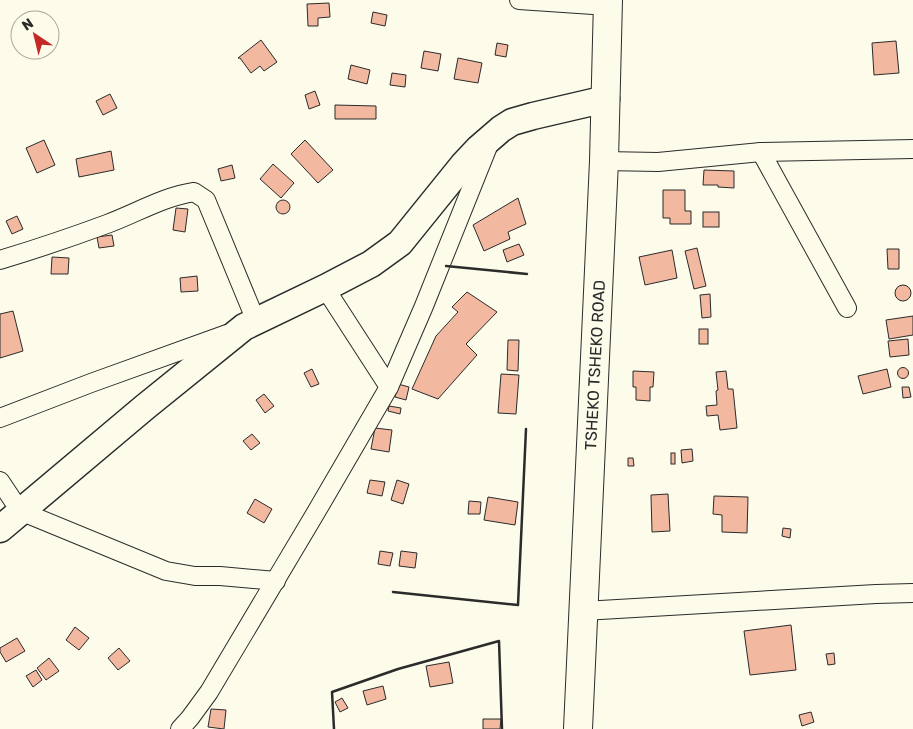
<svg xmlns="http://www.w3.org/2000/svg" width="913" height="729" viewBox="0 0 913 729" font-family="Rubik,sans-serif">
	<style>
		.building { fill: #f2b8a0; stroke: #2b2b2b }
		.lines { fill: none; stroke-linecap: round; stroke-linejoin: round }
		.street-casing { stroke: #2b2b2b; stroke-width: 20 }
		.secondary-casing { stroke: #2b2b2b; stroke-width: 29 }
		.highway-casing { stroke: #2b2b2b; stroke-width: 30 }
		.street { stroke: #fdfbea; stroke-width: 18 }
		.secondary { stroke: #fdfbea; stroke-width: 26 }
		.highway { stroke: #fdfbea; stroke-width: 28 }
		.wall { stroke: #2b2b2b; stroke-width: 2.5 }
		.labels { text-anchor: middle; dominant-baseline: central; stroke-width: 4; stroke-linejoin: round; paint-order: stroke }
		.street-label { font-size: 16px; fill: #2b2b2b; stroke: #fdfbea }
	</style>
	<rect width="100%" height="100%" fill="#fdfbea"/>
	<g class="building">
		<polygon points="329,3 330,17 318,18 318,26 308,26 307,4"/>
		<polygon points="373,12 387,15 385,26 371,23"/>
		<polygon points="261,40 277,62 264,71 260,66 251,73 240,58 238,58"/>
		<polygon points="896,41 899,73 874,75 872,43"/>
		<polygon points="497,43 508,45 506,57 495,55"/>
		<polygon points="424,51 441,54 438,71 421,68"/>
		<polygon points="458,58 482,63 478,83 454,79"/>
		<polygon points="351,65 370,70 367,84 348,79"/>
		<polygon points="392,73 406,75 405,87 390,85"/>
		<polygon points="315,91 320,105 309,109 305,95"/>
		<polygon points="110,94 117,108 103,115 96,101"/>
		<polygon points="335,105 376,106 376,119 335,119"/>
		<polygon points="44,140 55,165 37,173 26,148"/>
		<polygon points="305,140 333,170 318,183 291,154"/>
		<polygon points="111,151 114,170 79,177 76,159"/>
		<polygon points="273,164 294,183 281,198 260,179"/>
		<polygon points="232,165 235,178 221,181 218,169"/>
		<polygon points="704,170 734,171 734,188 718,187 718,185 703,185"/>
		<polygon points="663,190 685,190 685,211 691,211 691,224 670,224 670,218 663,218"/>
		<polygon points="518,198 526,224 508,232 510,239 484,251 473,225"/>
		<circle cx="283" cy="207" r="7"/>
		<polygon points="176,208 188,209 185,232 173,230"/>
		<rect x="703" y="212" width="16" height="15"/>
		<polygon points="17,216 23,229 12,234 6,221"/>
		<polygon points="112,235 114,246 99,248 97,237"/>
		<polygon points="519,244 524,255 507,262 503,250"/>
		<polygon points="697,248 706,286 694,289 685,251"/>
		<polygon points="887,249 899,249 899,269 888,269"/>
		<polygon points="672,250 677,278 645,285 639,257"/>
		<polygon points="52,257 69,258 68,274 51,274"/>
		<polygon points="197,276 198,291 181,292 180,278"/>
		<circle cx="903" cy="293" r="8"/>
		<polygon points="467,292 497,312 466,344 477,355 438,399 412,389 436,336 458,312 452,307"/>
		<polygon points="710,294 711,317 702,318 700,295"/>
		<polygon points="13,311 23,351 0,358 0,314"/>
		<polygon points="913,316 913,335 889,339 886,320"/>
		<rect x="699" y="329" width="9" height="15"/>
		<polygon points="908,339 909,355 890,357 888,341"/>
		<polygon points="508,340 519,340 518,371 507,370"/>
		<circle cx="903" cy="373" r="5.5"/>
		<polygon points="312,369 319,384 311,387 304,373"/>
		<polygon points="887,369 891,387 863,394 858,376"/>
		<polygon points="633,371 654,372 653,387 650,387 650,401 636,400 636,387 633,387"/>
		<polygon points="726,371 728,389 733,389 737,428 720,430 718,415 707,416 706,406 717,405 716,391 718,390 716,372"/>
		<polygon points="501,374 519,375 516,414 498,413"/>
		<polygon points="398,384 409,387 406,400 395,397"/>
		<polygon points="902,387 909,387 911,397 903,398"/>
		<polygon points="264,394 274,406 265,413 256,400"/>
		<polygon points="389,406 401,408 400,414 388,411"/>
		<polygon points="375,428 392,430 389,452 371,449"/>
		<polygon points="252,434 260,443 251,450 243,441"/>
		<polygon points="692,449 693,461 682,463 681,450"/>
		<rect x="671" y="453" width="4" height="11"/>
		<polygon points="628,458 633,458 634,466 628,466"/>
		<polygon points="370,480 385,482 382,496 367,493"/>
		<polygon points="397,480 409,484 403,504 391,500"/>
		<polygon points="668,494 670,531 652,532 651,495"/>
		<polygon points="714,496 748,497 747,533 722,532 722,515 713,514"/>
		<polygon points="488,497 518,502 515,525 484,520"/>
		<polygon points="255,499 272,509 264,523 247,513"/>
		<polygon points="469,501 481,502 480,514 468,514"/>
		<polygon points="783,528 791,529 790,538 782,536"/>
		<polygon points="380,551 393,553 390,566 378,564"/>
		<polygon points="401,551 417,553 415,568 399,566"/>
		<polygon points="791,625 796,670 750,675 744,631"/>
		<polygon points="75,627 89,638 79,650 66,640"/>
		<polygon points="17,638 25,651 6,662 0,652 0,648"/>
		<polygon points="119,648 130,661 118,670 108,658"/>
		<polygon points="834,653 835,664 828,665 826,654"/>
		<polygon points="49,658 59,671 46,680 37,668"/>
		<polygon points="449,662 453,683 430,687 426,666"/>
		<polygon points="36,670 42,680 33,687 26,676"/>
		<polygon points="383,686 386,699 367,705 363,691"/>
		<polygon points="342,698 348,708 340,712 335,702"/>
		<polygon points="211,709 226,710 224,729 208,727"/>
		<polygon points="811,712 814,722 802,726 799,715"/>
		<polygon points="483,719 501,719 500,729 483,729"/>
	</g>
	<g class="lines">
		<g class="street-casing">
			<g id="street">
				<polyline points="519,0 608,6"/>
				<polyline points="761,152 847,308"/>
				<polyline points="604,161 658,162 761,152 913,149"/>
				<path d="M0,260c36,-11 72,-23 107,-36 30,-11 55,-27 87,-32l12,8 50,121"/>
				<polyline points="325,288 389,387"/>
				<polyline points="0,418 91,383 227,334"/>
				<polyline points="0,481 20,511 166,571 195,576 220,576 276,581"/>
				<polyline points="583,611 876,594 913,593"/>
				<polyline points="180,729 190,718 209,692 315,514 389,387 424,306 489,144"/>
			</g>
		</g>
		<g class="secondary-casing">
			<polyline id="secondary" points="0,529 145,407 244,327 325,288 371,264 400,243 463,165 479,148 501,129 512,122 533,116 606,99"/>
		</g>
		<g class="highway-casing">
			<polyline id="highway" points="578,729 604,161 608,0"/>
		</g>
		<use href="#street" class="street"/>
		<use href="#secondary" class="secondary"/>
		<use href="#highway" class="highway"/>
		<g class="wall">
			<polyline points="446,266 527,274"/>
			<polyline points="393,592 518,605 526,429"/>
			<polyline points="334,729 332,692 398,669 499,641 502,729"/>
		</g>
	</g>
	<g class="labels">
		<g class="street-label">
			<text transform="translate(595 365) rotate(-87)">TSHEKO TSHEKO ROAD</text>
		</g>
	</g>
	<g transform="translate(35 35) rotate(325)"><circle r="24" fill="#fdfbea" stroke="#a9a89e"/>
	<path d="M0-4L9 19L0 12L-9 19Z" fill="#c62828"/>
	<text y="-8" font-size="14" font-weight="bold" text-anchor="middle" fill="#2b2b2b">N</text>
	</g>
</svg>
